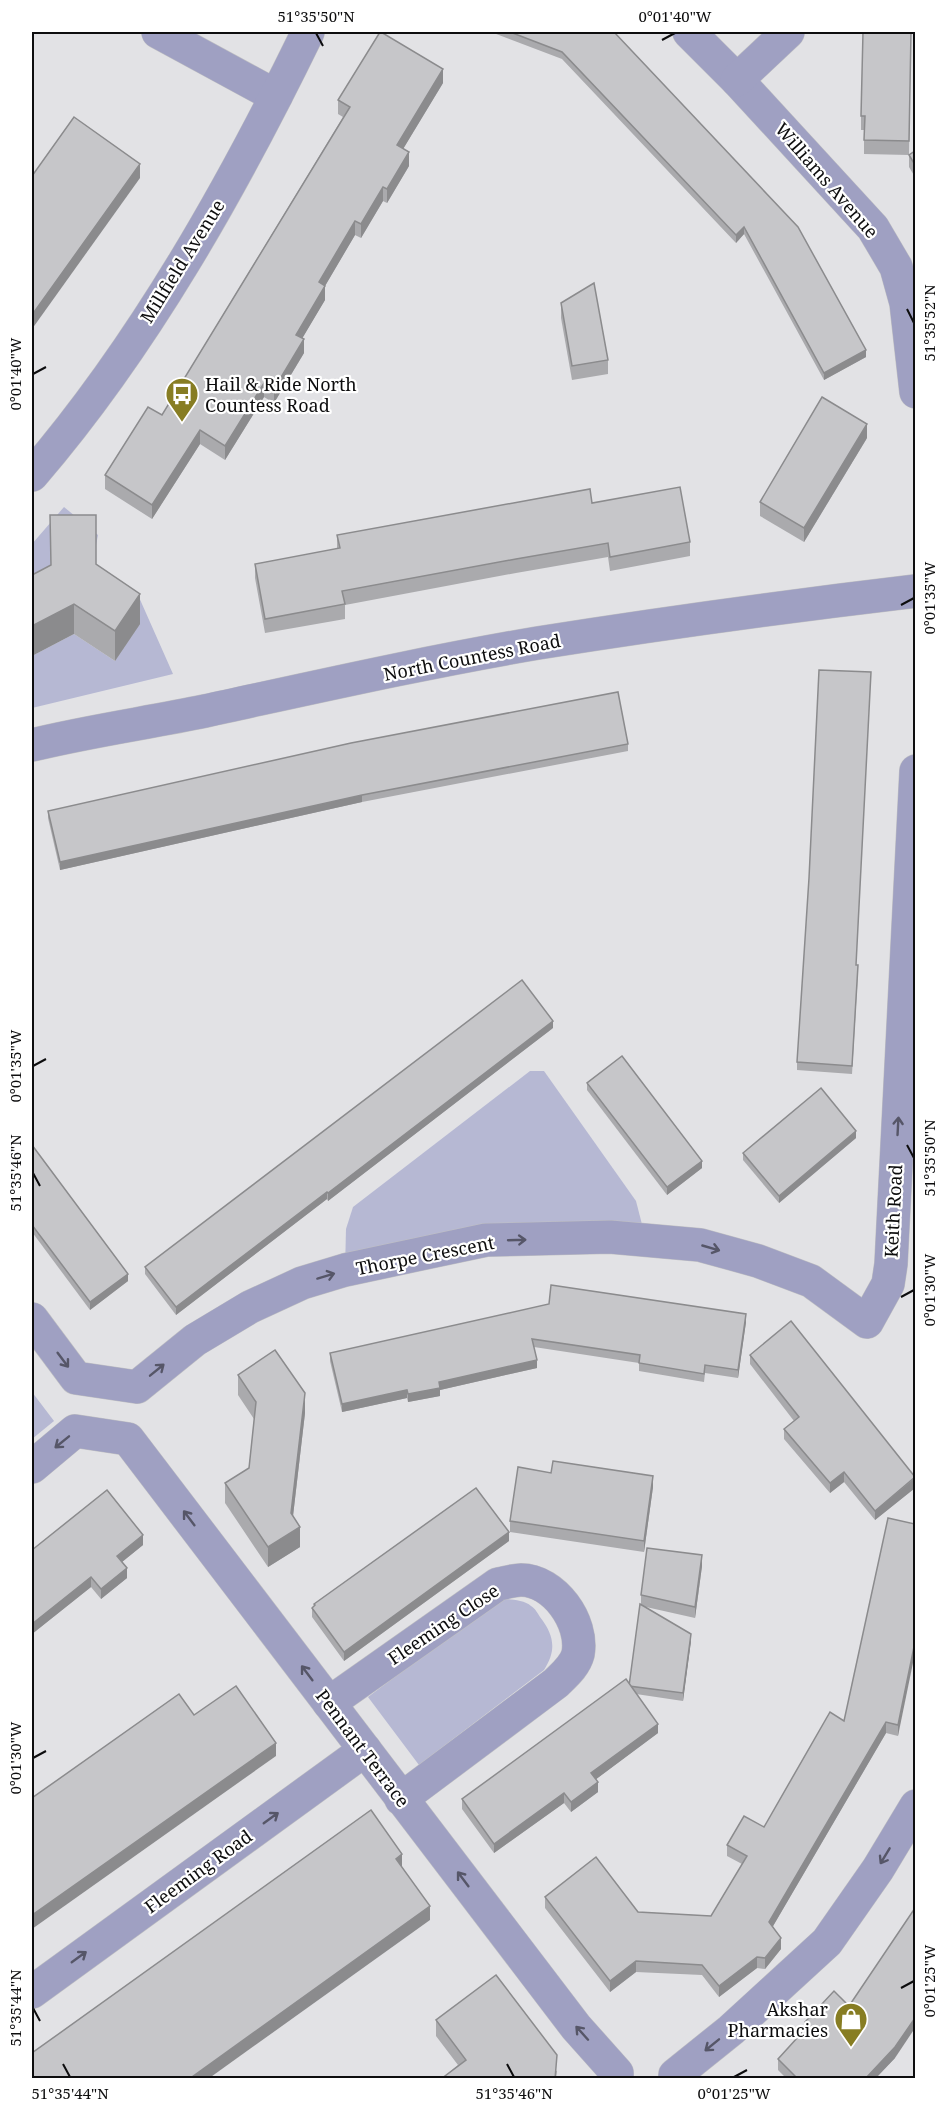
<svg xmlns="http://www.w3.org/2000/svg" width="947" height="2110" viewBox="0 0 947 2110" font-family="'Noto Serif',serif">
	<style>
		.green { fill: #b6b8d3 }
		.lines { fill: none; stroke-linecap: round; stroke-linejoin: round }
		.street-casing { stroke: #c0c0c3; stroke-width: 34 }
		.street { stroke: #9fa0c2; stroke-width: 33 }
		.wall { fill: #aaaaad }
		.shaded-wall { fill: #8b8b8d }
		.building { fill: #c6c6c9; stroke: #8b8b8d; stroke-width: 1.5 }
		.oneway { stroke: #565668 }
		.ticks { fill: none; stroke: #0d0d0e; stroke-width: 2 }
		.labels { text-anchor: middle; dominant-baseline: central; stroke-width: 4.5; stroke-linejoin: round; paint-order: stroke }
		.street-label { font-size: 18px; fill: #0d0d0e; stroke: #fff }
		.poi-label { font-size: 18px; fill: #0d0d0e; stroke: #fff; text-anchor: start }
		.neatline { fill: none; stroke: #0d0d0e; stroke-width: 2 }
		.ticks-label { font-size: 15px; text-anchor: middle; fill: #0d0d0e }
	</style>
	<rect width="100%" height="100%" fill="#e2e2e5"/>
	<g class="green">
		<polygon points="64,507 98,535 96,545 51,595 32,605 32,544"/>
		<polygon points="138,595 173,674 32,708 32,656 74,634 115,661"/>
		<polygon points="530,1071 544,1071 636,1201 646,1240 345,1270 346,1229 353,1207"/>
		<polygon points="32,1392 54,1421 32,1439"/>
		<path d="M508,1599c7,1 18,2 23,7 4,2 7,8 9,11 14,18 17,33 4,53l-125,95 -51,-68 126,-95z"/>
	</g>
	<g class="lines">
		<g class="street-casing">
			<g id="street">
				<polyline points="158,32 276,96"/>
				<polyline points="689,32 737,80 873,228 896,267 906,303 916,392"/>
				<polyline points="737,80 788,32"/>
				<path d="M32,475c112,-130 201,-289 276,-443"/>
				<path d="M32,745c57,-14 115,-22 173,-34 111,-24 221,-49 333,-68 126,-20 251,-37 378,-52"/>
				<polyline points="32,1319 76,1378 137,1387 195,1340 250,1307 302,1283 345,1270 486,1240 610,1237 700,1245 758,1261 811,1281 867,1322 888,1284 891,1264 916,771"/>
				<polyline points="32,1467 75,1431 128,1439 576,2027 617,2073 617,2078"/>
				<path d="M329,1703l169,-119c7,-1 16,-4 23,-4 33,0 63,42 57,74 -3,12 -14,21 -22,29l-155,116"/>
				<polyline points="32,1992 365,1750"/>
				<polyline points="675,2078 675,2075 731,2030 827,1942 878,1869 916,1806"/>
			</g>
		</g>
		<use href="#street" class="street"/>
	</g>
	<g class="wall">
		<polygon points="491,32 614,32 866,357 824,380 744,234 736,243 562,59"/>
		<polygon points="911,32 909,155 864,154 864,130 861,130 861,116"/>
		<polygon points="443,83 403,149 409,166 387,203 383,201 361,238 355,235 325,286 325,300 302,338 304,353 274,403 264,397 225,460 200,444 152,519 105,489 105,475 162,415 343,117 338,114 338,100"/>
		<polygon points="915,151 915,177 909,167 909,155"/>
		<polygon points="561,303 608,360 608,374 572,380 561,318"/>
		<polygon points="867,438 804,542 760,516 760,502"/>
		<polygon points="592,503 690,542 690,556 610,571 608,557 516,573 345,605 345,619 265,633 255,578 255,564 337,549 337,535"/>
		<polygon points="50,515 96,564 140,624 115,661 74,634 51,565"/>
		<polygon points="628,744 628,751 362,802 60,870 48,818 48,811"/>
		<polygon points="856,965 858,973 852,1074 797,1070 797,1062"/>
		<polygon points="553,1028 328,1201 327,1199 176,1315 145,1274 145,1267"/>
		<polygon points="587,1083 702,1168 667,1195 587,1090"/>
		<polygon points="856,1138 779,1203 743,1160 743,1153"/>
		<polygon points="32,1145 128,1281 90,1310 32,1232"/>
		<polygon points="746,1322 738,1378 705,1373 704,1382 639,1371 639,1363 534,1347 537,1368 440,1390 440,1396 408,1402 407,1398 342,1412 330,1361 330,1353"/>
		<polygon points="750,1355 915,1477 915,1488 875,1520 844,1482 830,1493 784,1439 784,1429 794,1421 750,1364"/>
		<polygon points="238,1375 305,1413 293,1516 300,1547 268,1567 225,1503 225,1483 249,1468 254,1419 238,1395"/>
		<polygon points="653,1487 644,1552 510,1532 510,1521"/>
		<polygon points="915,1524 898,1736 886,1733 773,1926 781,1949 765,1969 757,1968 719,1997 702,1975 636,1972 610,1992 545,1908 545,1897 638,1912 711,1916 742,1864 727,1856 727,1845 764,1827 844,1721"/>
		<polygon points="509,1541 344,1661 312,1617 312,1608 314,1606 314,1604"/>
		<polygon points="143,1545 122,1562 127,1578 101,1599 91,1587 32,1634 32,1550"/>
		<polygon points="702,1566 695,1618 646,1607 691,1641 683,1701 636,1694 658,1733 596,1779 598,1792 571,1812 564,1803 494,1853 462,1809 462,1799 630,1684 641,1605 641,1595"/>
		<polygon points="436,2020 557,2071 556,2079 441,2079 458,2065 436,2036"/>
		<polygon points="805,2022 895,2058 875,2079 787,2079 778,2070 778,2059 805,2030"/>
	</g>
	<g class="shaded-wall">
		<polygon points="443,69 443,83 397,159 397,145"/>
		<polygon points="409,152 409,166 387,203 387,189"/>
		<polygon points="140,164 140,178 32,329 32,315"/>
		<polygon points="383,187 383,201 361,238 361,224"/>
		<polygon points="355,221 355,235 325,286 325,300 296,349 296,335 319,282"/>
		<polygon points="744,227 744,234 736,243 736,235"/>
		<polygon points="304,339 304,353 274,403 274,389"/>
		<polygon points="866,350 866,357 824,380 824,373"/>
		<polygon points="264,383 264,397 225,460 225,446"/>
		<polygon points="867,424 867,438 804,542 804,528"/>
		<polygon points="200,430 200,444 152,519 152,505"/>
		<polygon points="140,594 140,624 115,661 115,631"/>
		<polygon points="74,604 74,634 32,656 32,626"/>
		<polygon points="362,795 362,802 60,870 60,862"/>
		<polygon points="553,1021 553,1028 328,1201 328,1193"/>
		<polygon points="856,1131 856,1138 779,1203 779,1196"/>
		<polygon points="702,1161 702,1168 667,1195 667,1187"/>
		<polygon points="327,1192 327,1199 176,1315 176,1307"/>
		<polygon points="128,1274 128,1281 90,1310 90,1302"/>
		<polygon points="746,1314 746,1322 738,1378 738,1370"/>
		<polygon points="537,1360 537,1368 440,1390 440,1396 408,1402 408,1394 439,1382"/>
		<polygon points="407,1390 407,1398 342,1412 342,1404"/>
		<polygon points="305,1393 305,1413 291,1533 300,1527 300,1547 268,1567 268,1547 291,1513"/>
		<polygon points="844,1472 844,1482 830,1493 830,1483"/>
		<polygon points="653,1476 653,1487 644,1552 644,1541"/>
		<polygon points="915,1478 915,1488 875,1520 875,1511"/>
		<polygon points="509,1532 509,1541 344,1661 344,1652"/>
		<polygon points="143,1535 143,1545 117,1566 117,1556"/>
		<polygon points="702,1555 702,1566 695,1618 695,1607"/>
		<polygon points="127,1568 127,1578 101,1599 101,1589"/>
		<polygon points="91,1577 91,1587 32,1634 32,1624"/>
		<polygon points="691,1634 691,1641 683,1701 683,1693"/>
		<polygon points="915,1642 915,1653 898,1736 898,1725"/>
		<polygon points="886,1722 886,1733 769,1933 769,1922"/>
		<polygon points="658,1724 658,1733 591,1783 591,1773"/>
		<polygon points="276,1743 276,1756 32,1929 32,1915"/>
		<polygon points="598,1782 598,1792 571,1812 571,1802"/>
		<polygon points="564,1793 564,1803 494,1853 494,1844"/>
		<polygon points="402,1854 402,1869 396,1859"/>
		<polygon points="430,1906 430,1920 208,2079 189,2079"/>
		<polygon points="781,1938 781,1949 765,1969 765,1958"/>
		<polygon points="757,1957 757,1968 719,1997 719,1986"/>
		<polygon points="636,1961 636,1972 610,1992 610,1981"/>
		<polygon points="915,2018 915,2028 895,2058 875,2079 865,2079"/>
	</g>
	<g class="building">
		<polygon points="380,32 381,32 443,69 397,145 409,152 387,189 383,187 361,224 355,221 319,282 325,286 296,335 304,339 274,389 264,383 225,446 200,430 152,505 105,475 148,407 162,415 350,107 338,100"/>
		<polygon points="510,32 614,32 798,227 866,350 824,373 744,227 736,235 562,52"/>
		<polygon points="863,32 911,32 909,141 864,140 865,116 861,116"/>
		<polygon points="74,117 140,164 32,315 32,176"/>
		<polygon points="915,151 915,165 909,155"/>
		<polygon points="594,283 608,360 572,366 561,303"/>
		<polygon points="822,397 867,424 804,528 760,502"/>
		<polygon points="680,487 690,542 610,557 608,543 516,559 342,591 345,604 265,619 255,564 340,548 337,535 590,489 592,503"/>
		<polygon points="50,515 96,515 96,564 140,594 115,631 74,604 32,626 32,575 51,565"/>
		<polygon points="819,670 871,672 856,965 858,965 852,1066 797,1062 809,878"/>
		<polygon points="618,692 628,744 362,795 60,862 48,811 351,743"/>
		<polygon points="522,980 553,1021 328,1193 327,1192 176,1307 145,1267"/>
		<polygon points="622,1056 702,1161 667,1187 587,1083"/>
		<polygon points="821,1088 856,1131 779,1196 743,1153"/>
		<polygon points="32,1145 128,1274 90,1302 32,1225"/>
		<polygon points="551,1285 746,1314 738,1370 705,1365 704,1374 639,1363 640,1355 532,1339 537,1360 439,1382 440,1388 408,1394 407,1390 342,1404 330,1353 549,1304"/>
		<polygon points="791,1321 915,1477 875,1511 844,1472 830,1483 784,1429 799,1417 750,1355"/>
		<polygon points="275,1350 305,1393 291,1513 300,1527 268,1547 225,1483 249,1468 256,1402 238,1375"/>
		<polygon points="553,1461 653,1476 644,1541 510,1521 518,1467 551,1473"/>
		<polygon points="476,1488 509,1532 344,1652 312,1608 315,1605 314,1604"/>
		<polygon points="107,1490 143,1535 117,1556 127,1568 101,1589 91,1577 32,1624 32,1550"/>
		<polygon points="888,1518 915,1524 915,1642 898,1725 886,1722 769,1922 781,1938 765,1958 757,1957 719,1986 702,1965 636,1961 610,1981 545,1897 596,1857 638,1912 711,1916 747,1856 727,1845 744,1816 764,1827 830,1712 844,1721"/>
		<polygon points="647,1548 702,1555 695,1607 641,1595"/>
		<polygon points="640,1604 691,1634 683,1693 629,1686"/>
		<polygon points="626,1679 658,1724 591,1773 598,1782 571,1802 564,1793 494,1844 462,1799"/>
		<polygon points="236,1686 276,1743 32,1915 32,1798 179,1694 194,1715"/>
		<polygon points="371,1810 402,1854 396,1859 430,1906 189,2079 32,2079 32,2053"/>
		<polygon points="915,1908 915,2018 895,2047 865,2079 798,2079 778,2059 808,2026 805,2022 834,1991 849,2006"/>
		<polygon points="496,1975 557,2055 555,2079 441,2079 466,2060 436,2020"/>
	</g>
	<defs><path id="oneway-shaft" d="M-6 0H5M1.5-3L5.5 0L1.5 3" fill="none" stroke-width="1.6" stroke-linecap="round" stroke-linejoin="round" transform="scale(1.5)"/></defs>
	<g class="oneway">
		<use href="#oneway-shaft" transform="translate(898 1126) rotate(-87)"/>
		<use href="#oneway-shaft" transform="translate(517 1240) rotate(-2)"/>
		<use href="#oneway-shaft" transform="translate(711 1248) rotate(16)"/>
		<use href="#oneway-shaft" transform="translate(326 1276) rotate(-17)"/>
		<use href="#oneway-shaft" transform="translate(63 1360) rotate(53)"/>
		<use href="#oneway-shaft" transform="translate(157 1370) rotate(-39)"/>
		<use href="#oneway-shaft" transform="translate(62 1442) rotate(141)"/>
		<use href="#oneway-shaft" transform="translate(189 1518) rotate(-127)"/>
		<use href="#oneway-shaft" transform="translate(307 1673) rotate(-127)"/>
		<use href="#oneway-shaft" transform="translate(271 1818) rotate(-36)"/>
		<use href="#oneway-shaft" transform="translate(885 1856) rotate(121)"/>
		<use href="#oneway-shaft" transform="translate(463 1879) rotate(-127)"/>
		<use href="#oneway-shaft" transform="translate(79 1957) rotate(-36)"/>
		<use href="#oneway-shaft" transform="translate(582 2033) rotate(-132)"/>
		<use href="#oneway-shaft" transform="translate(712 2045) rotate(141)"/>
	</g>
	<path class="ticks" d="M316,33l7,13M662,40l13,-7M907,309l7,14M33,374l13,-7M901,605l13,-7M33,1066l13,-7M907,1145l7,13M33,1173l7,13M901,1297l13,-7M33,1758l13,-7M901,1988l13,-7M33,2008l7,13M63,2064l7,13M507,2064l7,13M734,2077l13,-7"/>
	<defs>
		<g id="bus-pin" transform="scale(1.725)"><path d="M0 17L-7.5 6A9.5 9.5 0 1 1 7.5 6Z" fill="#877d23" stroke="#fff"/><path d="M-5-6H5V4H4V6H2V4H-2V6H-4V4H-5ZM-3.5-4V0h7V-4ZM-3.5 1.2v1.5H-2V1.2ZM2 1.2v1.5H3.5V1.2Z" fill="#fff"/></g>
		<g id="shop-pin" transform="scale(1.725)"><path d="M0 17L-7.5 6A9.5 9.5 0 1 1 7.5 6Z" fill="#877d23" stroke="#fff"/><path d="M-5-2.5h2.3a2.7 3.5 0 0 1 5.4 0H5L5.5 6h-11ZM-1.5-2.5h3a1.5 2.3 0 0 0-3 0Z" fill="#fff"/></g>
	</defs>
	<g fill-rule="evenodd">
		<use href="#bus-pin" x="182" y="394"/>
		<use href="#shop-pin" x="851" y="2019"/>
	</g>
	<g class="labels">
		<g class="street-label">
			<text transform="translate(827 180) rotate(49)">Williams Avenue</text>
			<text transform="translate(182 261) rotate(-58)">Millfield Avenue</text>
			<text transform="translate(472 657) rotate(-11)">North Countess Road</text>
			<text transform="translate(893 1211) rotate(-87)">Keith Road</text>
			<text transform="translate(425 1255) rotate(-11)">Thorpe Crescent</text>
			<text transform="translate(443 1624) rotate(-34)">Fleeming Close</text>
			<text transform="translate(363 1748) rotate(53)">Pennant Terrace</text>
			<text transform="translate(198 1871) rotate(-36)">Fleeming Road</text>
		</g>
		<g class="poi-label">
			<text x="205" y="384">Hail &amp; Ride North<tspan x="205" dy="21">Countess Road</tspan></text>
			<text x="828" y="2009" text-anchor="end">Akshar<tspan x="828" dy="21">Pharmacies</tspan></text>
		</g>
	</g>
	<rect width="947" height="2110" fill="none" stroke="#ffffff" stroke-width="66"/>
	<rect x="33" y="33" width="881" height="2044" class="neatline"/>
	<g class="ticks-label">
		<text x="316" y="22">51°35'50"N</text>
		<text x="675" y="22">0°01'40"W</text>
		<text transform="translate(930 323) rotate(-90)" y="5">51°35'52"N</text>
		<text transform="translate(16 374) rotate(-90)" y="5">0°01'40"W</text>
		<text transform="translate(930 598) rotate(-90)" y="5">0°01'35"W</text>
		<text transform="translate(16 1066) rotate(-90)" y="5">0°01'35"W</text>
		<text transform="translate(930 1158) rotate(-90)" y="5">51°35'50"N</text>
		<text transform="translate(16 1173) rotate(-90)" y="5">51°35'46"N</text>
		<text transform="translate(930 1290) rotate(-90)" y="5">0°01'30"W</text>
		<text transform="translate(16 1758) rotate(-90)" y="5">0°01'30"W</text>
		<text transform="translate(930 1981) rotate(-90)" y="5">0°01'25"W</text>
		<text transform="translate(16 2008) rotate(-90)" y="5">51°35'44"N</text>
		<text x="70" y="2099">51°35'44"N</text>
		<text x="514" y="2099">51°35'46"N</text>
		<text x="734" y="2099">0°01'25"W</text>
	</g>
</svg>
